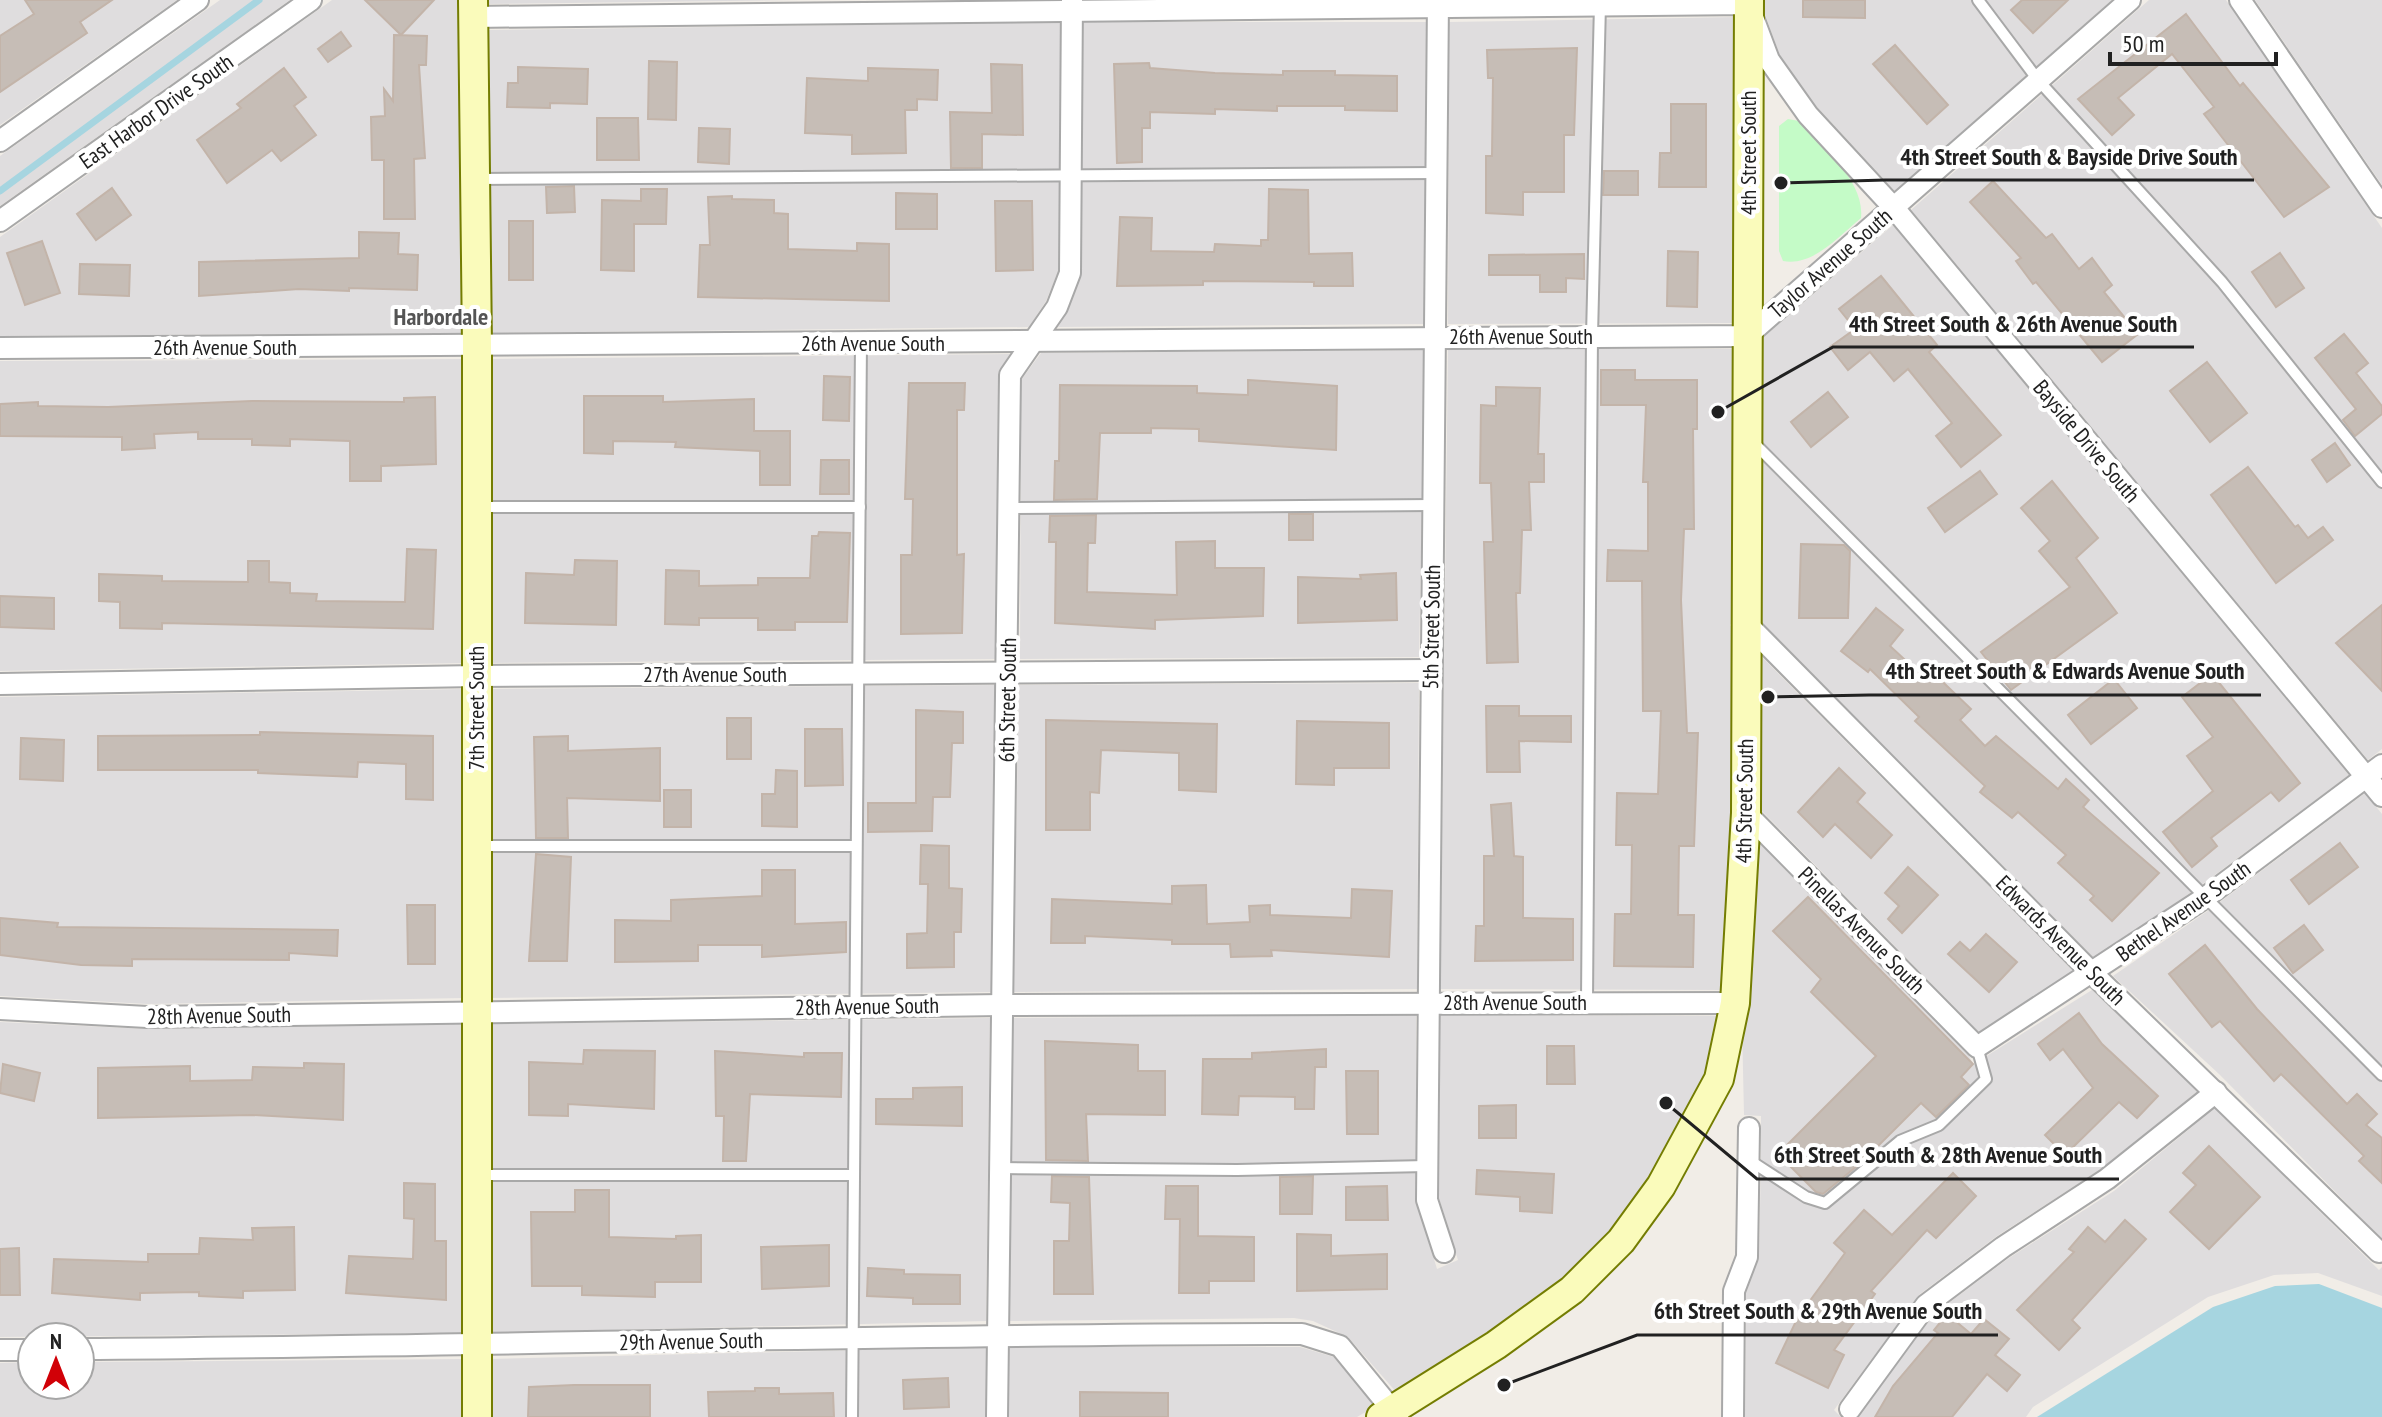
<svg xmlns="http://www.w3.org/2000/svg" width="2382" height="1417" viewBox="0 0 2382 1417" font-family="'PT Sans Narrow',sans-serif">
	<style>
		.residential { fill: #dfddde }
		.park { fill: #c4fbc7 }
		.water { fill: #a6d5e0 }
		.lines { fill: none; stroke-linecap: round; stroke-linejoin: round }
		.stream { stroke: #a6d5e0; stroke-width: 7 }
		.building { fill: #c6bdb6; stroke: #c3b4a9; stroke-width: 2 }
		.lane-casing { stroke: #a8a8a8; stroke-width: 14 }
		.street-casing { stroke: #a8a8a8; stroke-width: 24 }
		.secondary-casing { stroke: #747d02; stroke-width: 32 }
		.lane { stroke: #fff; stroke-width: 10 }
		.street { stroke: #fff; stroke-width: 20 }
		.secondary { stroke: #fafbbb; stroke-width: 28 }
		.labels { text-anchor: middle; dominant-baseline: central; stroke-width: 8; stroke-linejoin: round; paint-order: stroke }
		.street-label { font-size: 22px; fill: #212121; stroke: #fff }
		.neighbourhood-label { font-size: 24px; font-weight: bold; fill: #545454; stroke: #fff }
		.leader { fill: none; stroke: #212121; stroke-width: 3 }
		.callout-dot { fill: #212121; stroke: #fff; stroke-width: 3 }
		.callout-label { font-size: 24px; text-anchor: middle; font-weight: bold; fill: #212121; stroke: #fff; stroke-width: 8; stroke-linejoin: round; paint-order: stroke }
	</style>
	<rect width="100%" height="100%" fill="#f1ede7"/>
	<g class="residential">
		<polygon points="0,0 177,0 0,125"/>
		<polygon points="220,0 290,0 0,206 0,156"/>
		<polygon points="332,0 462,0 465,333 0,336 0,237"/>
		<polygon points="484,0 799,0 484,4"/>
		<polygon points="1760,0 2112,0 1895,191 1816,106 1779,54"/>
		<polygon points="2149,0 2226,0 2382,228 2382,749 2368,760 1911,210"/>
		<polygon points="2255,0 2382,0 2382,185"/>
		<polygon points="1737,17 1735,323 1448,324 1449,22"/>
		<polygon points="1061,22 1059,270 1046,301 1029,327 488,333 485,30"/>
		<polygon points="1083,22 1426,22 1425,324 1058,327 1081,273"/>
		<polygon points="1893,225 2349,775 2200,886 2095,959 1758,619 1758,342"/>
		<polygon points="1448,349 1735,349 1735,620 1730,625 1735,630 1735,808 1730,814 1734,818 1724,990 1440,989"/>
		<polygon points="1425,350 1419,657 1020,659 1021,380 1041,353"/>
		<polygon points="1010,354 998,375 997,659 488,663 489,359"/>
		<polygon points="466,359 465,663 0,671 0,361"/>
		<polygon points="1758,653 2074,972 1979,1032 1758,807"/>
		<polygon points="1419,683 1417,989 1013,992 1019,685"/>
		<polygon points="996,685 991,992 486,998 488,689"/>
		<polygon points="465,689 463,998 148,1004 0,996 0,697"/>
		<polygon points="2365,793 2382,814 2382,1239 2219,1074 2113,976 2212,908"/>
		<polygon points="1756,840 1969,1056 1973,1064 1979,1065 1985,1057 2092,990 2198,1091 2101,1169 1997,1236 1920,1294 1834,1410 1841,1417 1745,1417 1746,1293 1759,1257 1761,1160 1761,1116 1744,1115 1742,1025"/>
		<polygon points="1416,1015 1416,1200 1437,1269 1458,1260 1439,1198 1439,1015 1720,1016 1708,1075 1652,1178 1612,1232 1566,1280 1397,1393 1348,1337 1313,1321 1294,1318 1009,1321 1013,1018"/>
		<polygon points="990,1018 986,1321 488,1333 486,1024"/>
		<polygon points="0,1022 148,1029 463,1024 465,1333 0,1337"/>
		<polygon points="2215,1108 2379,1270 2382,1267 2382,1296 2318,1273 2274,1275 2208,1297 2033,1407 2026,1417 1858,1417 1934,1314 2009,1258 2114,1191"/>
		<polygon points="986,1347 986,1417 488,1417 488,1359"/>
		<polygon points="1009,1347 1300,1347 1334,1357 1376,1406 1357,1417 1008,1417"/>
		<polygon points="465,1359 465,1417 0,1417 0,1363 32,1362 32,1385 80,1385 80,1362"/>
	</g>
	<path class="park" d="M1788,119l11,2c23,27 66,59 62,97 -21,17 -48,49 -78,43l-4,-10v-125z"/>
	<polygon class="water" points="2319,1284 2382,1308 2382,1417 2037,1417 2213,1307 2275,1286"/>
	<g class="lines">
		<polyline class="stream" points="0,191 259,0"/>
	</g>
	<g class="building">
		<polygon points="25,0 112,0 80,22 87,33 0,92 0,36 34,14"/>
		<polygon points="365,0 434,0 401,35"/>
		<polygon points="1803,0 1865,0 1865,18 1803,17"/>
		<polygon points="2022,0 2068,0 2033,33 2011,10"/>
		<polygon points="2186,14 2240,86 2243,83 2329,187 2284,217 2204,114 2214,107 2172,54 2118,98 2134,115 2112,135 2078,99"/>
		<polygon points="341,32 351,46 328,62 318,49"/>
		<polygon points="394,35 427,36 426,65 419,65 425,158 414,159 415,219 384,219 384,160 372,160 371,117 385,116 384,89 393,101"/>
		<polygon points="1895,45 1948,105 1927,124 1873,64"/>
		<polygon points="1577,48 1574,135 1564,135 1564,192 1523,192 1523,215 1486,213 1486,156 1492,156 1493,78 1488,78 1487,50"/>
		<polygon points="649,61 677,62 676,120 648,119"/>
		<polygon points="1149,63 1150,68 1215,73 1283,75 1283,71 1335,71 1335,75 1397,76 1397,111 1345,110 1345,106 1277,106 1277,111 1215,109 1215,114 1150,112 1150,128 1142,128 1142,162 1117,163 1114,64"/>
		<polygon points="991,64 1022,65 1023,135 982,134 982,168 951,168 950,112 992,113"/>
		<polygon points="518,67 588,69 587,104 550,103 550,108 507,107 508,83 518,83"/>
		<polygon points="284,68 306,97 294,106 316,135 281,161 272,150 227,183 197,140 241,108 237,104"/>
		<polygon points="868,68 938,70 937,100 917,99 917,110 905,110 906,153 852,154 852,135 805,133 807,78 868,81"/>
		<polygon points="1671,104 1706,104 1706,187 1659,187 1660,153 1671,153"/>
		<polygon points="597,118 638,118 639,160 597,160"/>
		<polygon points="699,128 730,129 729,164 698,162"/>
		<polygon points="1604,171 1638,171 1638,195 1603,195"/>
		<polygon points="1993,181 2046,238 2052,234 2079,269 2092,258 2112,285 2104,292 2138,334 2102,362 2036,282 2033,284 2016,261 2021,258 1970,202"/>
		<polygon points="574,186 575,212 547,213 546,187"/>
		<polygon points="112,188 131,215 96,240 77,214"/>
		<polygon points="641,189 667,189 666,224 634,224 634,271 601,270 602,200 641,201"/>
		<polygon points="1269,189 1308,190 1309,254 1352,253 1353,286 1314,286 1314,282 1203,281 1203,285 1117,286 1120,217 1152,218 1151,251 1214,252 1215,244 1261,246 1261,240 1268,240"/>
		<polygon points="896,193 937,194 937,229 896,229"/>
		<polygon points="732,196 732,199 774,200 774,213 788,214 788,249 857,251 857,243 889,244 889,301 698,297 700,245 710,245 708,197"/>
		<polygon points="995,201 1032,201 1033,270 996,271"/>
		<rect x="509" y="221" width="24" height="59"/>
		<polygon points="359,232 399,233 398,254 418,255 417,290 349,288 349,291 299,289 199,296 199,262 359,258"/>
		<polygon points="42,241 60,293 25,305 7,253"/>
		<polygon points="1668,251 1698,252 1697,307 1667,306"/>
		<polygon points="2280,253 2304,288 2276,307 2252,272"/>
		<polygon points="1584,254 1584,279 1566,278 1566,292 1540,292 1540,275 1489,275 1489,255"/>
		<polygon points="80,264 130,265 129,296 79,294"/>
		<polygon points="1881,276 1937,345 1929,352 2001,435 1961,467 1936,436 1952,423 1908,369 1894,381 1870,352 1848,370 1830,347 1855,329 1839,309"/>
		<polygon points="2344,334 2368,363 2356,373 2382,406 2382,414 2355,436 2343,420 2356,409 2315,358"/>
		<polygon points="2207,362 2247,413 2210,442 2170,391"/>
		<polygon points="1601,370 1635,370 1635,380 1697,380 1697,429 1693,429 1694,529 1684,529 1681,600 1687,733 1698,733 1694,846 1679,846 1678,915 1694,915 1693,967 1614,966 1615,914 1631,914 1632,845 1616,845 1617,793 1658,794 1661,711 1643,711 1642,581 1607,581 1608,550 1648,551 1648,482 1643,482 1646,405 1601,405"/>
		<polygon points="824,376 850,377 849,421 823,420"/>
		<polygon points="1248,380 1337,386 1336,450 1199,441 1199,429 1151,428 1151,433 1100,433 1097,499 1054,500 1055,461 1059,461 1060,385 1197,386 1197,393 1248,395"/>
		<polygon points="909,383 965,383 964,410 957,410 957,555 964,554 962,633 901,634 901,555 912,555 913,499 905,499"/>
		<polygon points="1496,387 1540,388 1538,454 1544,454 1544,482 1529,482 1531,530 1522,530 1520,593 1516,593 1518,662 1487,663 1484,542 1493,542 1491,483 1480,483 1481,405 1496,406"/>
		<polygon points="1828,392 1848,417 1811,447 1791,422"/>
		<polygon points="584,396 663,396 663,402 754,399 754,431 790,431 790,485 760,485 760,451 675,447 676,442 613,441 613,454 584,453"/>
		<polygon points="435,397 436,464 381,466 381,481 350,481 350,441 290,439 290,446 252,445 252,439 198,439 198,432 154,434 155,448 122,450 122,437 0,436 0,404 38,402 38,406 108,407 252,401 404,402 404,398"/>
		<polygon points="2335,443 2350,465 2327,482 2312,460"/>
		<polygon points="821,460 849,460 849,494 820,494"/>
		<polygon points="2248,467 2295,527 2298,525 2308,538 2323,527 2333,540 2276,583 2211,495"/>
		<polygon points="1980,471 1997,494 1945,532 1928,508"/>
		<polygon points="2052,481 2098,538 2076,558 2117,613 2011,690 1981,652 2070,587 2039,551 2050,541 2021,508"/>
		<rect x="1289" y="514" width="24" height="26"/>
		<polygon points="1096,515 1095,543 1088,543 1087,592 1177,595 1176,542 1215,541 1215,568 1264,568 1263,616 1155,620 1155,629 1055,623 1056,542 1049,542 1050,516"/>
		<polygon points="819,532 850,533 847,622 795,622 795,630 758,630 758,618 699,618 699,625 665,624 666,570 699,571 699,586 758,585 758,578 810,578 812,536 818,536"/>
		<polygon points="1801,544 1844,545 1850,551 1848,618 1799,618"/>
		<polygon points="407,549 436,550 433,629 162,623 162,629 120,628 120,602 99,601 99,574 162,576 162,581 248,582 248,561 269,561 269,582 290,583 290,593 317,594 316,601 405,602"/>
		<polygon points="575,560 617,561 616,625 525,623 526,573 574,575"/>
		<polygon points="1396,573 1397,620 1298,623 1298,577 1361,579 1360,575"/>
		<polygon points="0,596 54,598 54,629 0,627"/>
		<polygon points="2382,605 2382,691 2336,643"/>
		<polygon points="1876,608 1903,630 1890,646 1918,672 1925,665 1971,709 1960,720 1985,746 1996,736 2058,789 2066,779 2089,800 2083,807 2159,873 2112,921 2090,900 2094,896 2058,863 2066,855 2018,812 2012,818 1980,792 1985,786 1915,721 1919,717 1870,669 1868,672 1841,651"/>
		<polygon points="2212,674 2300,783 2279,801 2271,792 2211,838 2217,846 2192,867 2163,832 2213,791 2187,756 2213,737 2182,697"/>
		<polygon points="2114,679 2137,708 2091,744 2068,715"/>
		<polygon points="1486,706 1519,706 1519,716 1571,716 1571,742 1519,741 1520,772 1487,772"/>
		<polygon points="916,710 963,712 963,743 952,743 950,797 933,797 932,831 868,832 868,803 916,803"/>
		<rect x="727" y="718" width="24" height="41"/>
		<polygon points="1046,720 1217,724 1216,792 1179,790 1179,753 1101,750 1099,793 1090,792 1090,830 1046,830"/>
		<polygon points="1297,721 1389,723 1389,768 1334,768 1334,785 1296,784"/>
		<polygon points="805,729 842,729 843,785 805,786"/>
		<polygon points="260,732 433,736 433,800 406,799 406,764 358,762 357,777 258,773 258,770 98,770 98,736 260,735"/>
		<polygon points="568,736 568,751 660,748 660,801 567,798 568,838 536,838 534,737"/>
		<polygon points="21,738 64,740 63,781 20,779"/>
		<polygon points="1839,768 1865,793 1857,802 1892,835 1871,858 1835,824 1823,837 1798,812"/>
		<polygon points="776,770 797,771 797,827 762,826 762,794 775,794"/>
		<rect x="664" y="790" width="27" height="37"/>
		<polygon points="1511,803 1514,856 1523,857 1523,918 1573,919 1573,960 1475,961 1476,926 1484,926 1484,856 1494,856 1491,805"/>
		<polygon points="2340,843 2358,867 2309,904 2291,880"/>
		<polygon points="921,845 949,846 949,888 962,889 961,932 954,932 954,967 907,968 907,934 927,933 928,884 920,884"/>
		<polygon points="536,854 571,857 567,961 529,961"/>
		<polygon points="1908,867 1938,895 1902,933 1888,919 1899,906 1885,893"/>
		<polygon points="762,870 795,870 795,924 846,922 846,952 762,957 762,945 698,945 698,961 615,962 615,920 671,921 671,900 762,896"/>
		<polygon points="1206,885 1207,924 1250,922 1249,906 1270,905 1270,915 1351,918 1352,889 1392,891 1389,957 1271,950 1272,956 1231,957 1230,944 1172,944 1172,940 1085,936 1085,943 1051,943 1052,899 1172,904 1172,886"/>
		<polygon points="1808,897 1973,1064 1961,1077 1969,1085 1936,1117 1921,1103 1862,1162 1823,1194 1816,1192 1778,1154 1876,1056 1811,992 1821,979 1773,931"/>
		<polygon points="407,905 435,905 435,964 408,964"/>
		<polygon points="0,918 58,923 57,927 338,930 337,956 289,953 289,960 132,959 132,966 81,965 0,955"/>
		<polygon points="2304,925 2323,950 2293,973 2274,948"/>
		<polygon points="1986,934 2017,962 1989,992 1948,954 1960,942 1970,951"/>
		<polygon points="2205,945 2257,1009 2347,1104 2357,1094 2377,1114 2366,1125 2382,1138 2382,1183 2359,1161 2364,1156 2281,1074 2274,1081 2220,1021 2212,1027 2169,974"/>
		<polygon points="2079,1013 2102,1044 2158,1096 2137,1118 2119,1102 2065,1155 2045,1135 2093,1088 2063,1049 2050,1060 2038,1044"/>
		<polygon points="1045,1041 1138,1045 1138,1071 1165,1071 1165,1115 1086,1114 1088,1161 1046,1160"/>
		<polygon points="1547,1046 1574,1046 1575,1084 1547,1084"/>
		<polygon points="1326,1049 1326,1067 1315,1067 1314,1109 1295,1109 1295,1097 1239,1096 1238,1115 1202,1114 1203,1059 1252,1059 1252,1053"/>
		<polygon points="584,1050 655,1051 654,1109 568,1104 568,1116 529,1115 529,1062 583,1064"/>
		<polygon points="715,1051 804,1057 804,1053 842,1053 841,1097 750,1094 746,1161 723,1161 724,1116 716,1116"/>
		<polygon points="304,1063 344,1064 343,1120 252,1115 98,1118 98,1068 190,1066 190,1081 252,1080 253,1067 304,1068"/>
		<polygon points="3,1064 40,1073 34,1101 0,1093"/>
		<polygon points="1346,1071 1378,1071 1378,1134 1347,1134"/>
		<polygon points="962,1087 962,1126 876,1124 876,1099 913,1099 913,1088"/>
		<polygon points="1516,1105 1516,1138 1479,1138 1479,1106"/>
		<polygon points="2209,1146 2260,1197 2209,1249 2170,1212 2196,1185 2183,1173"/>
		<polygon points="1477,1170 1554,1174 1552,1213 1520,1211 1520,1197 1476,1194"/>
		<polygon points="1953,1173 1976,1196 1936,1238 1927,1230 1871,1291 1875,1294 1834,1350 1844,1355 1828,1388 1776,1363 1798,1317 1845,1253 1834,1243 1864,1210 1892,1235"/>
		<polygon points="1052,1176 1089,1177 1093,1294 1054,1294 1054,1241 1069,1241 1070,1203 1051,1202"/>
		<polygon points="1313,1176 1312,1214 1280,1214 1280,1177"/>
		<polygon points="404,1183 435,1184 435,1241 446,1241 446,1300 346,1293 349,1256 413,1259 414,1219 404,1218"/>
		<polygon points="1166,1186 1198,1186 1198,1236 1254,1237 1254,1281 1209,1281 1209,1293 1179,1293 1180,1219 1165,1219"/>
		<polygon points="1387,1186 1388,1220 1346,1220 1346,1187"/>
		<polygon points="575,1190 609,1190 609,1237 676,1239 676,1236 701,1235 701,1282 655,1282 655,1297 582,1295 582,1286 532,1286 531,1212 575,1212"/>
		<polygon points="2125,1220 2146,1239 2072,1320 2080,1328 2059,1350 2017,1310 2074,1252 2069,1249 2088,1227 2105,1242"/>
		<polygon points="294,1227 295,1290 243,1291 243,1298 199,1296 199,1292 140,1293 140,1300 52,1293 54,1259 148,1262 148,1254 199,1254 200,1238 253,1240 252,1228"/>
		<polygon points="1297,1234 1331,1235 1331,1256 1387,1254 1387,1289 1297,1291"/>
		<polygon points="829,1245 829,1286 762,1289 761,1247"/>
		<polygon points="19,1248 20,1295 0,1295 0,1249"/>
		<polygon points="868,1268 904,1270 904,1274 960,1275 960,1304 913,1304 913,1298 867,1296"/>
		<polygon points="1947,1314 1971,1334 1984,1319 2009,1339 1995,1355 2020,1375 2007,1391 1987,1374 1952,1417 1875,1417 1893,1386 1938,1333 1934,1330"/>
		<polygon points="948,1378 949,1407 904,1409 903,1380"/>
		<polygon points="574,1385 650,1385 650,1417 528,1417 529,1387"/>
		<polygon points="755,1388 779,1388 779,1394 833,1393 834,1417 709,1417 708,1392 755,1391"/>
		<polygon points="1080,1392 1168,1393 1168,1417 1080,1417"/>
	</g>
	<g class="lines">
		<g class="lane-casing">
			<g id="lane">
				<polyline points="1978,0 2038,80 2222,282 2382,482"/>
				<polyline points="479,179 1437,173"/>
				<polyline points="1752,441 2382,1075"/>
				<polyline points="478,507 860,507"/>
				<polyline points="1009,508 1433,505"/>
				<polyline points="478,846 856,846"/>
				<polyline points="1587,1002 1592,336 1600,4"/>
				<polyline points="1749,1160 1806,1197 1825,1203 1900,1141 1939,1125 1986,1079 1977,1047"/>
				<polyline points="999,1168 1237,1170 1427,1166"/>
				<polyline points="478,1175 852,1175"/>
				<polyline points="852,1417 861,343"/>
			</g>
		</g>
		<g class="street-casing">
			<g id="street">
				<polyline points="1438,0 1427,1200 1444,1252"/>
				<polyline points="2240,0 2382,207"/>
				<polyline points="473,17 1748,4 1769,60 1808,115 1894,208 2382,796"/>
				<polyline points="0,141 198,0"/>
				<polyline points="0,221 311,0"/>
				<polyline points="0,348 1747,336 2130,0"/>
				<polyline points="1747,624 2093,974 2379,1252"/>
				<polyline points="0,684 477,676 1430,670"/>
				<polyline points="1746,813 1977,1047 2206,897 2382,765"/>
				<polyline points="0,1009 147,1017 1002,1005 1735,1003"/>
				<path d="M80,1349c407,-3 814,-15 1222,-15l38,12 58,71"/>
				<polyline points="0,1350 32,1350"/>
				<polyline points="1850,1409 1926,1305 2003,1247 2107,1179 2216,1092"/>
				<polyline points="997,1417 1010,375 1057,307 1070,273 1072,0"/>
				<polyline points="1733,1417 1734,1291 1747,1257 1749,1128"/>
			</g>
		</g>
		<g class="secondary-casing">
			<g id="secondary">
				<polyline points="473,0 477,346 477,1417"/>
				<polyline points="1381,1417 1496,1345 1572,1290 1621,1241 1661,1186 1719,1079 1735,1003 1746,813 1749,0"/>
			</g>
		</g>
		<use href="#lane" class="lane"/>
		<use href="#street" class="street"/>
		<use href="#secondary" class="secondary"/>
	</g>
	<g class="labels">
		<g class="street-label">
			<text transform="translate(156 111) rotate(-35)">East Harbor Drive South</text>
			<text transform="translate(1748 153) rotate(-90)">4th Street South</text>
			<text transform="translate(1830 263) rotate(-41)">Taylor Avenue South</text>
			<text x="1521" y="336">26th Avenue South</text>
			<text x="873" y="343">26th Avenue South</text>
			<text x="225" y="347">26th Avenue South</text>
			<text transform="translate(2087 441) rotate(50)">Bayside Drive South</text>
			<text transform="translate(1431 627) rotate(-89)">5th Street South</text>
			<text x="715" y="674">27th Avenue South</text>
			<text transform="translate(1007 700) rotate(-89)">6th Street South</text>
			<text transform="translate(476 708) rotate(-90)">7th Street South</text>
			<text transform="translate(1744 801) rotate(-89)">4th Street South</text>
			<text transform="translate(2183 911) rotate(-35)">Bethel Avenue South</text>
			<text transform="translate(1862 930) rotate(45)">Pinellas Avenue South</text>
			<text transform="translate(2061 940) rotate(45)">Edwards Avenue South</text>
			<text x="1515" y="1002">28th Avenue South</text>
			<text transform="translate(867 1006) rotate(-1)">28th Avenue South</text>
			<text transform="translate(219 1015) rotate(-1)">28th Avenue South</text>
			<text transform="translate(691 1341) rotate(-1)">29th Avenue South</text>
		</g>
		<g class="neighbourhood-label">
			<text x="441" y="316">Harbordale</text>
		</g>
	</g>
	<path class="leader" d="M1781 183L1885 180H2254M1718 412L1833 347H2194M1768 697L1869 695H2261M1666 1103L1757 1179H2119M1504 1385L1637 1335H1998"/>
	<g class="callout-dot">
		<circle cx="1781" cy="183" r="8"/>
		<circle cx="1718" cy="412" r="8"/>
		<circle cx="1768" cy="697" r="8"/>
		<circle cx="1666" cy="1103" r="8"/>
		<circle cx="1504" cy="1385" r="8"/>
	</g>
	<g class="callout-label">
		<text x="2069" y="165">4th Street South &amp; Bayside Drive South</text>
		<text x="2013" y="332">4th Street South &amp; 26th Avenue South</text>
		<text x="2065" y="679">4th Street South &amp; Edwards Avenue South</text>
		<text x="1938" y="1163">6th Street South &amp; 28th Avenue South</text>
		<text x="1818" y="1319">6th Street South &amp; 29th Avenue South</text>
	</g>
	<g transform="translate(56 1361)"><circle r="38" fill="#ffffff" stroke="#a6a6a6" stroke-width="2"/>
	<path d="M0-6L14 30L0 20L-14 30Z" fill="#d10007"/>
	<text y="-12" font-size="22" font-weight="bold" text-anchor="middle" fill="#212121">N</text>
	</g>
	<path d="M2110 52v12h166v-12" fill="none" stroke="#212121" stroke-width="4"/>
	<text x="2122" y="52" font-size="24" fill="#212121" stroke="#ffffff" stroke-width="6" paint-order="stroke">50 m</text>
</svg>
